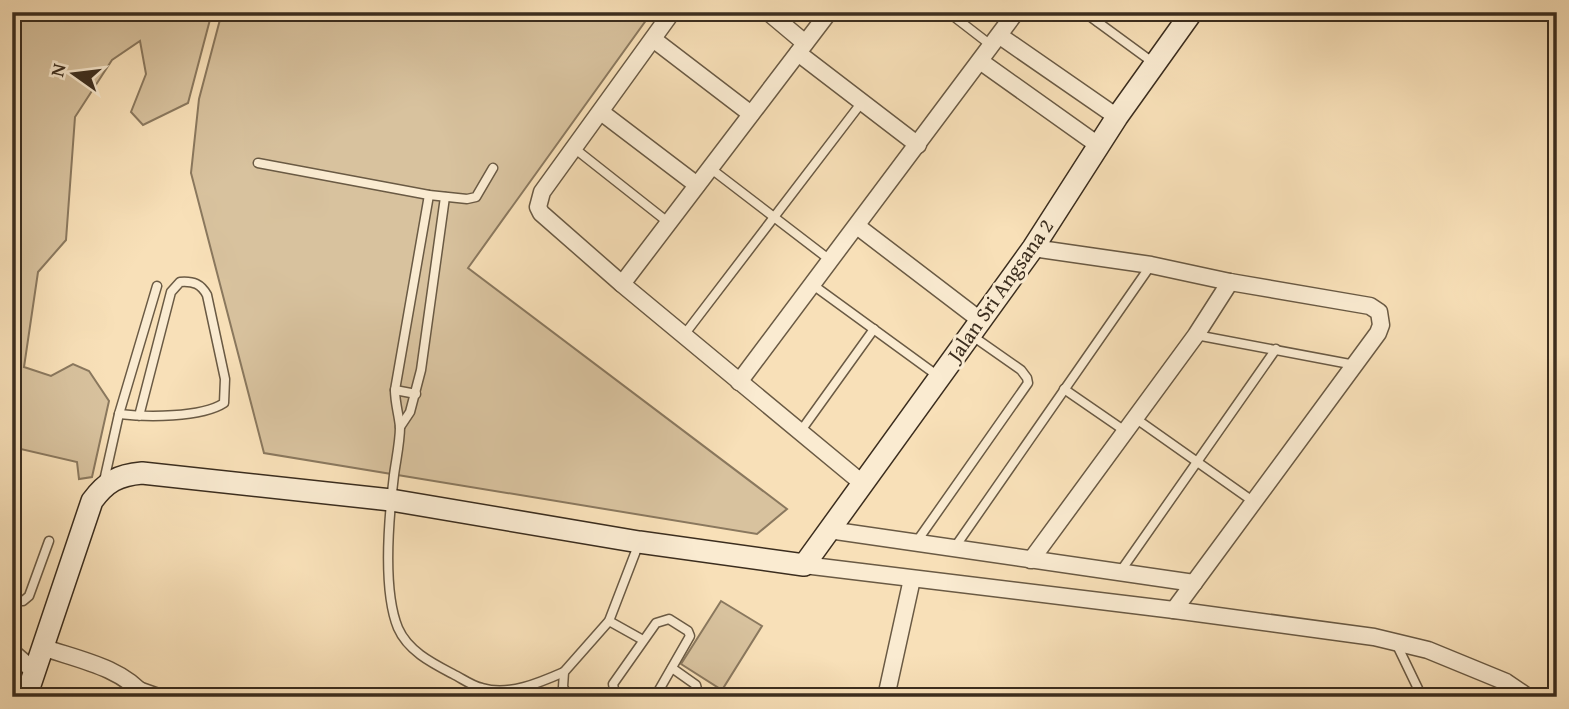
<svg xmlns="http://www.w3.org/2000/svg" width="1569" height="709" viewBox="0 0 1569 709" font-family="'Gentium Book Plus',serif">
	<style>
		.green { fill: #d8c29e; stroke: #8a785e; stroke-width: 2 }
		.lines { fill: none; stroke-linecap: round; stroke-linejoin: round }
		.lane-casing { stroke: #6a5a44; stroke-width: 11 }
		.street-casing { stroke: #6a5a44; stroke-width: 19 }
		.secondary-casing { stroke: #3b2d1e; stroke-width: 24 }
		.lane { stroke: #faebd1; stroke-width: 8 }
		.street { stroke: #faebd1; stroke-width: 16 }
		.secondary { stroke: #faebd1; stroke-width: 21 }
		.labels { text-anchor: middle; dominant-baseline: central; stroke-width: 6; stroke-linejoin: round; paint-order: stroke }
		.street-label { font-size: 21px; fill: #3b2d1e; stroke: #faebd1 }
	</style>
	<rect width="100%" height="100%" fill="#f8e0b8"/>
	<filter id="stains"><feTurbulence type="fractalNoise" baseFrequency=".00286" numOctaves="4"/><feColorMatrix values="0 0 0 0 .2 0 0 0 0 .09 0 0 0 0 .02 0 0 0 .5 -.17"/></filter>
	<radialGradient id="worn" r=".72"><stop offset=".6" stop-color="#630" stop-opacity="0"/><stop offset="1" stop-color="#630" stop-opacity=".3"/></radialGradient>
	<g class="green">
		<polygon points="12,12 147,12 157,18 160,12 212,12 188,103 143,125 131,112 146,74 140,41 112,60 75,117 66,240 38,272 24,367 51,376 73,364 89,371 109,401 92,477 79,479 77,462 12,447"/>
		<polygon points="222,12 652,12 468,268 787,509 757,534 264,453 191,173 199,99"/>
		<polygon points="721,601 762,626 722,690 681,664"/>
	</g>
	<g class="lines">
		<g class="lane-casing">
			<g id="lane">
				<polyline points="948,12 992,46"/>
				<polyline points="1084,12 1155,64"/>
				<polyline points="1098,22 1105,12"/>
				<polyline points="574,148 669,223"/>
				<polyline points="258,163 429,195 467,199 476,197 493,168"/>
				<polyline points="710,168 830,260"/>
				<path d="M429,195l-34,195c0,13 4,25 5,37 0,15 -4,33 -6,48 -5,41 -12,114 4,153 10,23 34,35 55,46 10,5 19,12 29,14 27,8 57,-5 82,-16"/>
				<polyline points="813,285 938,376"/>
				<polyline points="684,335 862,102"/>
				<polyline points="1196,335 1355,365"/>
				<polyline points="1064,389 1125,431"/>
				<polyline points="395,390 416,394"/>
				<path d="M119,414c27,3 82,4 105,-11l1,-24 -18,-84c-6,-11 -13,-14 -27,-13l-9,10 -32,124"/>
				<polyline points="1135,418 1254,502"/>
				<polyline points="400,427 410,412 421,370 445,197"/>
				<polyline points="800,432 874,329"/>
				<polyline points="104,481 119,414 157,286"/>
				<polyline points="915,544 1028,383 1027,378 1021,370 971,335"/>
				<polyline points="955,547 1151,265"/>
				<polyline points="1120,572 1276,349"/>
				<polyline points="12,601 23,601 29,596 49,541"/>
				<polyline points="609,621 643,640"/>
				<polyline points="1396,643 1422,697"/>
				<polyline points="672,668 696,685 699,697"/>
				<polyline points="139,686 170,697"/>
				<polyline points="569,697 563,687 564,672 609,621 639,543"/>
				<polyline points="619,697 615,694 613,684 656,623 669,619 688,631 690,636 655,697"/>
			</g>
		</g>
		<g class="street-casing">
			<g id="street">
				<polyline points="672,12 542,192 538,207 541,213 622,284 862,483"/>
				<polyline points="768,12 805,43"/>
				<polyline points="1000,36 1117,117"/>
				<polyline points="653,39 751,114"/>
				<polyline points="798,53 918,145"/>
				<polyline points="980,61 1098,145"/>
				<polyline points="601,112 697,185"/>
				<polyline points="857,226 980,320"/>
				<polyline points="1033,248 1151,265 1230,282 1370,306 1379,312 1381,325 1378,333 1174,610"/>
				<polyline points="622,284 829,12"/>
				<polyline points="739,382 1016,12"/>
				<polyline points="829,530 1194,583"/>
				<polyline points="1031,560 1196,335 1230,282"/>
				<polyline points="804,565 1174,610 1374,637 1428,650 1506,682 1528,697"/>
				<path d="M42,647c34,12 80,20 103,50"/>
				<polyline points="12,652 34,671"/>
				<polyline points="886,697 912,579"/>
			</g>
		</g>
		<g class="secondary-casing">
			<path id="secondary" d="M26,697l66,-196c14,-19 26,-26 50,-28l249,27 248,42 165,23 229,-317 84,-131 75,-105"/>
		</g>
		<use href="#lane" class="lane"/>
		<use href="#street" class="street"/>
		<use href="#secondary" class="secondary"/>
	</g>
	<g class="labels">
		<g class="street-label">
			<text transform="translate(1000 290) rotate(-55)">Jalan Sri Angsana 2</text>
		</g>
	</g>
	<rect width="1569" height="709" fill="none" stroke="#f8e0b8" stroke-width="42"/>
	<rect x="14" y="14" width="1541" height="681" fill="none" stroke="#3b2d1e" stroke-width="3.5"/>
	<rect x="21" y="21" width="1527" height="667" fill="none" stroke="#3b2d1e" stroke-width="2"/>
	<g transform="translate(74 74) rotate(284)" stroke="#faebd1" stroke-width="5" paint-order="stroke">
	<path d="M0-5L12 26L0 18L-12 26Z" fill="#3b2d1e"/>
	<text y="-10" font-size="19" font-weight="bold" text-anchor="middle" fill="#3b2d1e">N</text>
	</g>
	<rect width="100%" height="100%" filter="url(#stains)"/>
	<rect width="100%" height="100%" fill="url(#worn)"/>
</svg>
